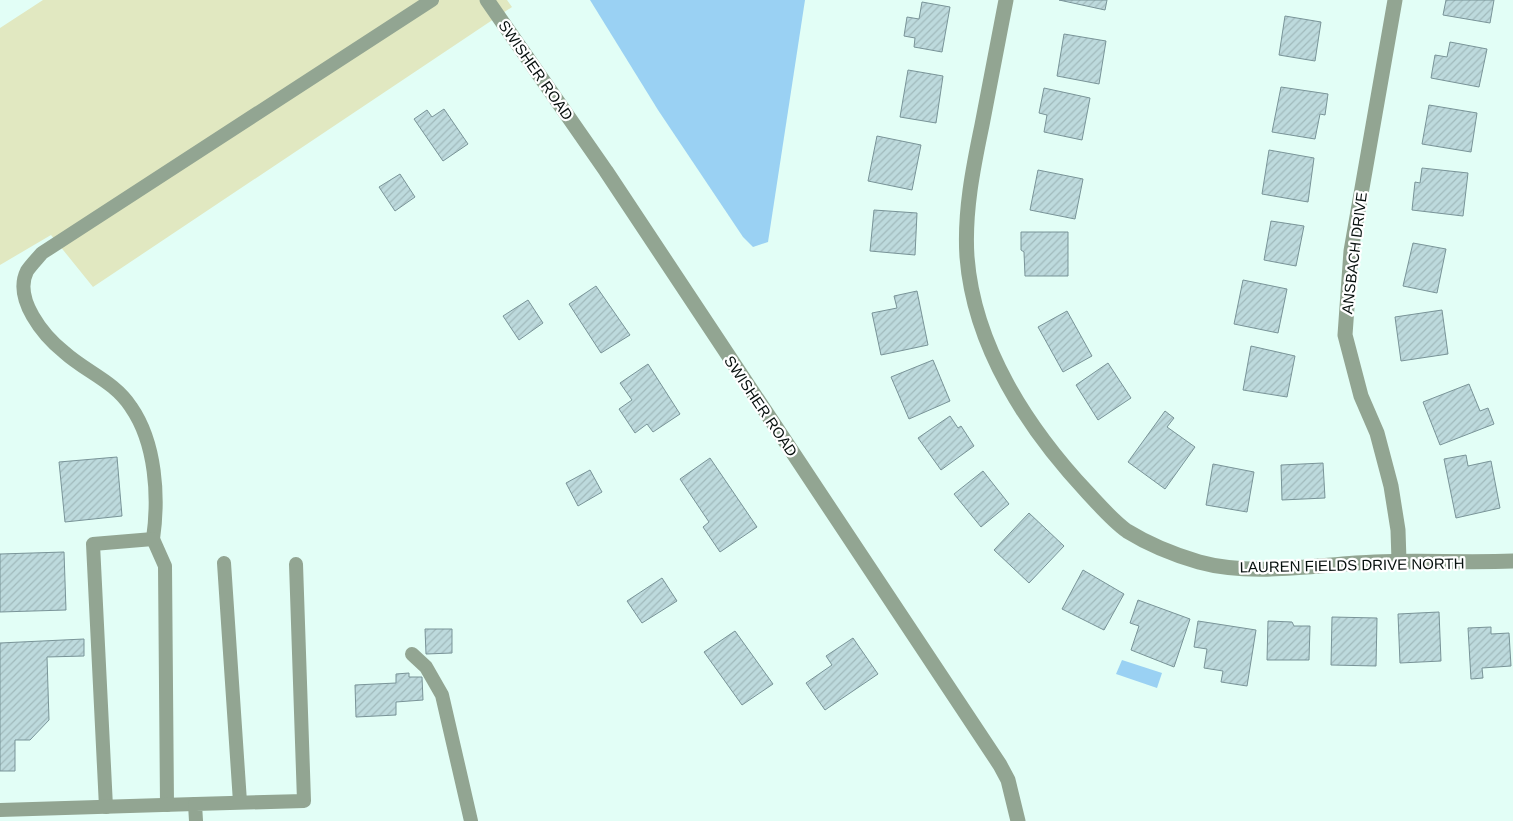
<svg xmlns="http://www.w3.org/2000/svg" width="1513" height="821" viewBox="0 0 1513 821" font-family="Arial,sans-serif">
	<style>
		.green { fill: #e1e8c1 }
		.water { fill: #9ad1f3 }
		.building { fill: url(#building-hatch); stroke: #799498 }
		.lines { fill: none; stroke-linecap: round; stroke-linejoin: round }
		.lane { stroke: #92a592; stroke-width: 14 }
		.street { stroke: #92a592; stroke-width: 15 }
		.labels { text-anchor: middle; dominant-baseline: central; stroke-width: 4.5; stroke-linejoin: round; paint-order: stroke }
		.street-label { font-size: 15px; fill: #07100e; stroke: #fff }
	</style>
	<defs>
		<pattern id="building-hatch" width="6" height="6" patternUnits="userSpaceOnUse" patternTransform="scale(1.25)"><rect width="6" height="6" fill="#bddadd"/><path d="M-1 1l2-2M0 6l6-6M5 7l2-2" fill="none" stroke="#a1babc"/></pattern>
	</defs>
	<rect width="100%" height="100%" fill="#e2fef6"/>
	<polygon class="green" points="43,0 507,0 512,7 93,287 51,235 0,265 0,28"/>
	<g class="water">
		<polygon points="590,0 805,0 768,242 753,247 743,237 658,110"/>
		<polygon points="1122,660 1162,673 1157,688 1116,674"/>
	</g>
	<g class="building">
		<polygon points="1059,0 1107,0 1105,10"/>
		<polygon points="1446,0 1494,0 1490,23 1443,15"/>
		<polygon points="922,2 950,7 942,52 914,47 915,38 904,36 907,17 919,19"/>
		<polygon points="1285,16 1321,22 1315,61 1279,55"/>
		<polygon points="1064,34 1106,41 1099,84 1057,76"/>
		<polygon points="1450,42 1487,49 1479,87 1431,78 1435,55 1447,57"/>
		<polygon points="908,70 943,76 936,123 900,117"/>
		<polygon points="1281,87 1328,94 1325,115 1320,114 1315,139 1272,132"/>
		<polygon points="1044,88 1090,98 1082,140 1044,132 1047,115 1039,113"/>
		<polygon points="1429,105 1477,113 1471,152 1422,144"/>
		<polygon points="444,109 468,144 443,161 414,119 427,110 432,117"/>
		<polygon points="877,136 921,145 912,190 868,181"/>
		<polygon points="1269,150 1314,158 1308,202 1262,194"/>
		<polygon points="1422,168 1468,173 1463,216 1412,210 1415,182 1420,183"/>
		<polygon points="1038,170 1083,179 1075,219 1030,210"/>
		<polygon points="400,174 415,197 395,211 379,187"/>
		<polygon points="874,210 917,213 915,255 870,251"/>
		<polygon points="1271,221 1304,226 1296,266 1264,260"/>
		<polygon points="1021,232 1068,232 1068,276 1025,276 1024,252 1021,250"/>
		<polygon points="1413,243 1446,249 1437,293 1403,286"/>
		<polygon points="1243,280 1287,289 1278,333 1234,324"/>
		<polygon points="596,286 630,335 601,353 569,304"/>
		<polygon points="917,291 928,345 881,355 872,313 897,308 894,296"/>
		<polygon points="528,300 543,323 519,340 503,316"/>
		<polygon points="1442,310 1448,354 1401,361 1395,317"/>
		<polygon points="1067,311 1092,356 1063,372 1038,327"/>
		<polygon points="1251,346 1295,356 1287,397 1243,390"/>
		<polygon points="933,360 950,401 909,419 891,377"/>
		<polygon points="1108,363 1131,398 1098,420 1076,385"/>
		<polygon points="648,364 680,414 653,432 647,424 635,433 619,409 632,400 620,383"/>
		<polygon points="1469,384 1480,411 1488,408 1494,424 1440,445 1423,402"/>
		<polygon points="1165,411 1174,418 1167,427 1195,447 1165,489 1128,462"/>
		<polygon points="950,416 958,428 961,426 974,446 941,470 918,438"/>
		<polygon points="1466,455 1468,466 1491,461 1500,508 1456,518 1444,459"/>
		<polygon points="117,457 122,516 65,522 59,462"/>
		<polygon points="710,458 757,527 720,552 703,527 709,522 680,479"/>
		<polygon points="1323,463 1325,498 1282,500 1281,465"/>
		<polygon points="1213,464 1254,472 1247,512 1206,505"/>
		<polygon points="590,470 602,492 578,506 566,483"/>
		<polygon points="983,471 1009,504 981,527 954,494"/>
		<polygon points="1029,513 1064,546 1029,583 994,550"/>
		<polygon points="64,552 66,610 0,612 0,554"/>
		<polygon points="1083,570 1124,594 1104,630 1062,609"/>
		<polygon points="662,578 677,601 642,623 627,601"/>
		<polygon points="1138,600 1190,619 1174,667 1131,650 1139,626 1130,623"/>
		<polygon points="1439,612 1441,661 1400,663 1398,614"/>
		<polygon points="1332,617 1377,618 1376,666 1331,665"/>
		<polygon points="1198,621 1256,630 1247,686 1221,682 1223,671 1204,668 1207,649 1194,647"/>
		<polygon points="1268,621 1292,622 1294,626 1310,626 1309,660 1267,660"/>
		<polygon points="1491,627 1491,634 1509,633 1511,666 1482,668 1483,678 1471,679 1468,628"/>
		<polygon points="425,629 452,629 452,653 426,654"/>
		<polygon points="735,631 773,684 742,705 704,652"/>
		<polygon points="853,638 878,674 825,710 806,683 832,665 826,656"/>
		<polygon points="84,639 84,656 47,657 49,720 30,740 15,740 15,771 0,771 0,643"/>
		<polygon points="409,673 409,677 422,677 423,700 396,702 396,715 356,717 355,685 396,683 396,674"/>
	</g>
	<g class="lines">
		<g class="lane">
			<path d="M153,539c6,-42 3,-96 -22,-132 -17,-26 -45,-35 -67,-55 -20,-16 -51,-53 -37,-81 4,-6 10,-12 15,-18l390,-253"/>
			<polyline points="224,563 240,802"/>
			<polyline points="412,654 426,667 442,695 471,821"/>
			<polyline points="106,807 93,544 153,539 165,566 167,805"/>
			<polyline points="0,810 195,804"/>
			<polyline points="196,821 195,804 304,801 296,564"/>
		</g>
		<g class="street">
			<polyline points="487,0 606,171 1000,765 1008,780 1018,821"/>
			<path d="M1006,0c-8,42 -16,84 -24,125 -9,43 -18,88 -15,132 7,90 61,172 121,236 12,13 25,28 39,38 21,13 48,24 72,31 54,15 121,2 176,0 46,-2 92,1 138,-1"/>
			<polyline points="1395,0 1351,251 1345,335 1361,396 1377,433 1391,486 1398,530 1399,561"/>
		</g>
	</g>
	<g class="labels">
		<g class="street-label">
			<text transform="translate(536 70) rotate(55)">SWISHER ROAD</text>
			<text transform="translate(1354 253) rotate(-83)">ANSBACH DRIVE</text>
			<text transform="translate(761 406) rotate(56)">SWISHER ROAD</text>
			<text transform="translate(1352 565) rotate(-1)">LAUREN FIELDS DRIVE NORTH</text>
		</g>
	</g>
</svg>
